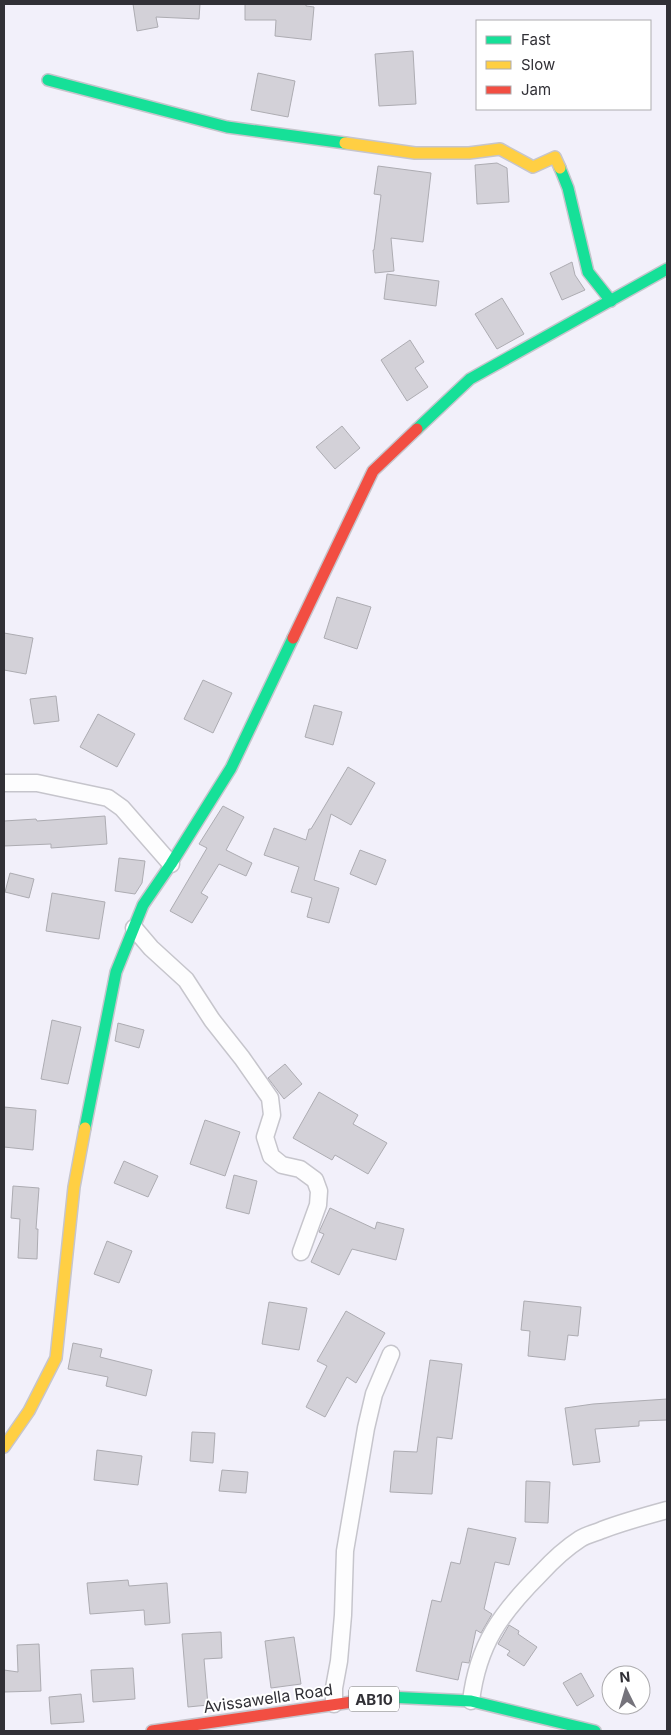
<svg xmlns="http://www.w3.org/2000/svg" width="671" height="1735" viewBox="0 0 671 1735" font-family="Inter,sans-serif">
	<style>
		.building { fill: #d3d1d8; stroke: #adacb2 }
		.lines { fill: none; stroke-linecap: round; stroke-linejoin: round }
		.street-casing { stroke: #c6c5cc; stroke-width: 19 }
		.fast-casing { stroke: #c6c5cc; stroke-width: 14 }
		.slow-casing { stroke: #c6c5cc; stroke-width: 14 }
		.jam-casing { stroke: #c6c5cc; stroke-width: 14 }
		.street { stroke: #fdfdfe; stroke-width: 16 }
		.fast { stroke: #16e098; stroke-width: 11 }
		.slow { stroke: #ffcf43; stroke-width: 11 }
		.jam { stroke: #f24e42; stroke-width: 11 }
		.labels { text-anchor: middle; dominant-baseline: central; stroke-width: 4; stroke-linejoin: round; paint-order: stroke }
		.shield { fill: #fff; stroke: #6f6e72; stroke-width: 1 }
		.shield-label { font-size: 15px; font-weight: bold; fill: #313036 }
		.street-label { font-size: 16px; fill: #313036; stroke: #fff }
	</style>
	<rect width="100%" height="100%" fill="#f2f0fa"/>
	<g class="building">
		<polygon points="133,4 200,4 199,19 156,17 158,27 137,31"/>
		<polygon points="245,4 306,4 306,6 314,7 311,40 275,36 276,20 245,20"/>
		<polygon points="413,51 416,104 379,106 375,54"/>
		<polygon points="258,73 295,81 288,117 251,110"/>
		<polygon points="497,163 507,168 509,202 477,204 475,165"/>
		<polygon points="378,166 431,173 423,242 391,238 394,271 375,273 373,250 374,250 381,195 374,194"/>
		<polygon points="572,262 575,275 585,290 562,300 550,273"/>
		<polygon points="387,274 439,281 436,306 384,299"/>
		<polygon points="502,298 524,334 497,349 475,314"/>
		<polygon points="410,340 424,362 415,368 428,387 407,401 381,360"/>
		<polygon points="342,426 360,448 335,469 316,447"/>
		<polygon points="337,597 371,607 357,649 324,638"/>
		<polygon points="4,633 33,638 26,674 4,670"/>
		<polygon points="203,680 232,693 213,733 184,719"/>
		<polygon points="56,696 59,721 34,724 30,699"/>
		<polygon points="314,705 342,712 333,745 305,737"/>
		<polygon points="98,714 135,734 117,767 80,747"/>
		<polygon points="348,767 375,783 351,825 331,814 314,880 339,888 329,923 307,917 312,898 291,892 299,867 264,855 274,828 306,840 309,829 311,829"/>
		<polygon points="223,806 244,817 226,850 252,863 246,876 219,864 201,893 208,897 192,923 170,911 207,848 199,844"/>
		<polygon points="105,816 107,844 51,848 51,844 4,846 4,821 36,819 37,821"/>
		<polygon points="360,850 386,860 376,885 350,874"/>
		<polygon points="119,858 145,861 142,883 135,894 115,891"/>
		<polygon points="10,873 34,879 29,898 5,892"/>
		<polygon points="52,893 105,902 99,939 46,931"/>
		<polygon points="52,1020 81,1027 68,1084 41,1079"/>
		<polygon points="118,1023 144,1030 139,1048 115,1041"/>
		<polygon points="285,1064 302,1084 284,1099 268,1078"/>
		<polygon points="319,1092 358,1115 353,1124 387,1143 368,1174 335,1155 332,1160 293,1138"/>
		<polygon points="4,1107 36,1110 33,1150 4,1147"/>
		<polygon points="205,1120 240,1132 225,1176 190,1164"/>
		<polygon points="124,1161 158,1176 148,1197 114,1183"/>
		<polygon points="234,1175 257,1181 249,1214 226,1208"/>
		<polygon points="13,1186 39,1188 36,1229 38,1229 37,1259 18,1258 20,1219 11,1218"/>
		<polygon points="330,1208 375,1229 377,1222 404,1229 396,1260 352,1249 339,1275 311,1262 324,1234 319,1232"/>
		<polygon points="107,1241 132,1251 119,1283 94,1274"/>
		<polygon points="524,1301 581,1307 578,1336 568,1335 565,1360 528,1356 530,1331 521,1330"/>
		<polygon points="269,1302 307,1308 299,1350 262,1344"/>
		<polygon points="346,1311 385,1333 356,1383 347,1377 325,1417 306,1407 327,1366 317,1361"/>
		<polygon points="73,1343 102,1349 100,1357 152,1370 146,1396 106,1386 108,1377 68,1369"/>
		<polygon points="430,1360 462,1364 452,1439 437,1437 432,1494 390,1492 394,1451 417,1452"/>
		<polygon points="667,1399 667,1420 639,1421 639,1426 595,1429 600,1462 573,1465 565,1408 593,1404"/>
		<polygon points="192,1432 215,1433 213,1463 190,1461"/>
		<polygon points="97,1450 142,1456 138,1485 94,1480"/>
		<polygon points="222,1470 248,1472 246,1493 219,1491"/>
		<polygon points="526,1481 550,1482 548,1523 525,1522"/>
		<polygon points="468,1528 516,1538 509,1565 495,1562 484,1609 492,1614 481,1633 476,1630 469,1663 462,1662 458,1680 416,1671 432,1600 441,1602 451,1562 460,1564"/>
		<polygon points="128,1580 129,1586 167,1583 170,1623 145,1625 144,1610 90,1614 87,1583"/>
		<polygon points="509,1625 519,1631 518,1634 537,1647 524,1666 507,1655 510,1651 498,1644"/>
		<polygon points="221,1632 222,1658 204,1659 208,1705 188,1707 182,1634"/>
		<polygon points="294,1637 301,1684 271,1688 265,1641"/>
		<polygon points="39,1644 41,1691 4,1692 4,1670 18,1672 17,1645"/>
		<polygon points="133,1668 135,1699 93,1702 91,1670"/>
		<polygon points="581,1673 594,1696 577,1706 563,1683"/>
		<polygon points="81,1694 84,1722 51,1724 49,1697"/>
	</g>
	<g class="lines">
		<g class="street-casing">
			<g id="street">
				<polyline points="4,783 37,783 108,798 122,808 171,864"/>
				<polyline points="134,928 151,948 186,980 212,1020 242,1058 270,1098 272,1115 265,1137 271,1156 282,1165 300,1169 315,1180 319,1191 318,1205 301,1252"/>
				<path d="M471,1701c7,-57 30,-88 69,-127 12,-13 26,-26 40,-35 6,-4 15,-6 22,-9 21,-8 43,-14 65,-20"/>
				<polyline points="334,1704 334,1688 339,1661 343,1615 345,1551 366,1428 374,1394 391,1354"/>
			</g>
		</g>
		<g class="fast-casing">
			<g id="fast">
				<polyline points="48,80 227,127 345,143"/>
				<polyline points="560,168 568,188 588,272 611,301"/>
				<polyline points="417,429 470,379 667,269"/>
				<polyline points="85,1128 116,972 143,905 171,864 231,768 293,638"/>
				<polyline points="366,1700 388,1697 471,1701 595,1731"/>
			</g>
		</g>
		<g class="slow-casing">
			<g id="slow">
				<polyline points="345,143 415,153 469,153 500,149 533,167 555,157 560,168"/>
				<polyline points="4,1447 29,1411 56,1358 74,1187 85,1128"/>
			</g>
		</g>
		<g class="jam-casing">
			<g id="jam">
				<polyline points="293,638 373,471 417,429"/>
				<polyline points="152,1731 366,1700"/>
			</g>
		</g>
		<use href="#street" class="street"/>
		<use href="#fast" class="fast"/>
		<use href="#slow" class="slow"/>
		<use href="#jam" class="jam"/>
	</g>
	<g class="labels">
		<rect class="shield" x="349" y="1686.5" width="50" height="25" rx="4"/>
		<g class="shield-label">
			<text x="374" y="1699">AB10</text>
		</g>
		<g class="street-label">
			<text transform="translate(268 1698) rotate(-8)">Avissawella Road</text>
		</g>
	</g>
	<rect width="671" height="1735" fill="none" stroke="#313036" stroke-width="10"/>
	<rect x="476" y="20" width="175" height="90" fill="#ffffff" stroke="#adacaf"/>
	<rect x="486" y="36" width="25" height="8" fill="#16e098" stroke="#adacaf"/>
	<text x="521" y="45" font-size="15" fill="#313036">Fast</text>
	<rect x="486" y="61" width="25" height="8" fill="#ffcf43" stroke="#adacaf"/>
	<text x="521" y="70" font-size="15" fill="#313036">Slow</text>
	<rect x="486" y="86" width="25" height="8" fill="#f24e42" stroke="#adacaf"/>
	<text x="521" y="95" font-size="15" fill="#313036">Jam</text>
	<g transform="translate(626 1690) rotate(355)"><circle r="24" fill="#ffffff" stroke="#adacaf"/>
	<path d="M0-4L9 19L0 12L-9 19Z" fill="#75737b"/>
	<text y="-8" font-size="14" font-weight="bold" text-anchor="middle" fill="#313036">N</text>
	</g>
</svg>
